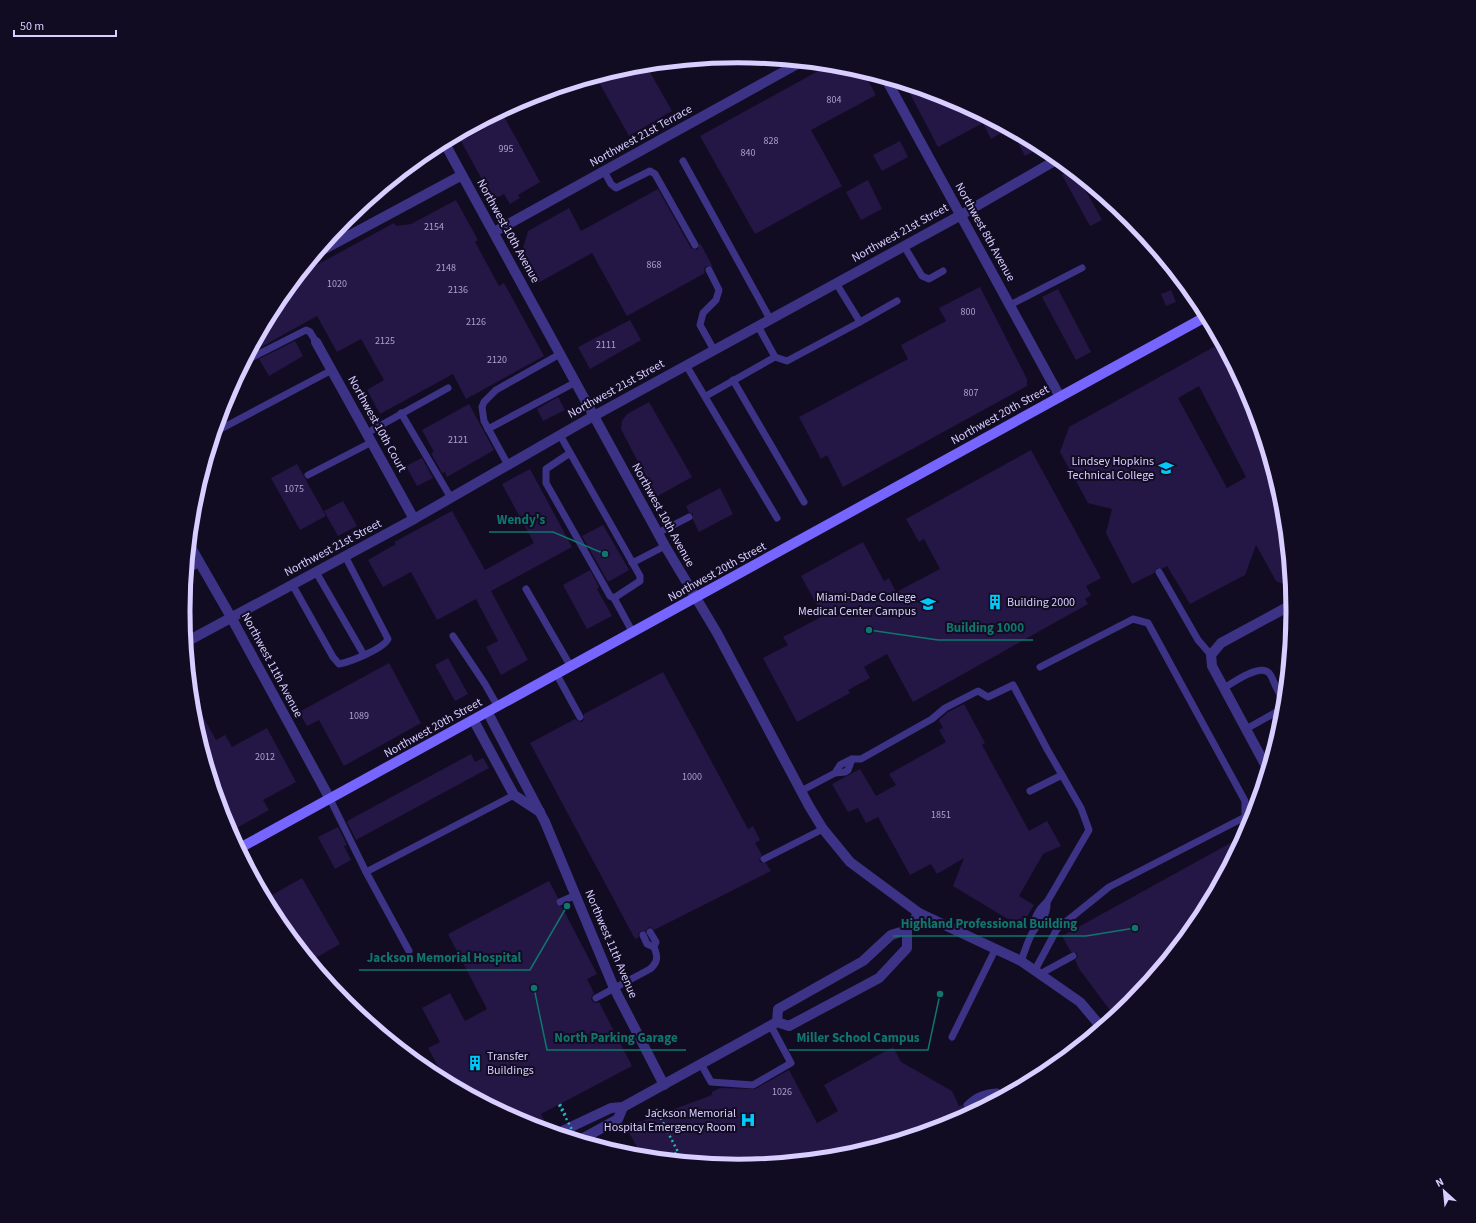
<svg xmlns="http://www.w3.org/2000/svg" width="1476" height="1223" viewBox="0 0 1476 1223" font-family="'Source Sans 3',sans-serif">
	<style>
		.building { fill: #241645; fill-rule: evenodd }
		.lines { fill: none; stroke-linecap: round; stroke-linejoin: round }
		.path { stroke: #24b8bc; stroke-width: 2.5; stroke-dasharray: 2 3; stroke-linecap: butt }
		.service { stroke: #3d3386; stroke-width: 7 }
		.minor { stroke: #3d3386; stroke-width: 10 }
		.tertiary { stroke: #3d3386; stroke-width: 10 }
		.secondary { stroke: #7665ff; stroke-width: 10 }
		.path-bridge { stroke: #24b8bc; stroke-width: 2.5; stroke-dasharray: 2 3; stroke-linecap: butt }
		.labels { text-anchor: middle; dominant-baseline: central; stroke-width: 4; stroke-linejoin: round; paint-order: stroke }
		.number-label { font-size: 10px; fill: #aba0d0 }
		.street-label { font-size: 12px; fill: #d8ceff; stroke: #120c23 }
		.poi-label { font-size: 12px; fill: #d8ceff; stroke: #120c23; text-anchor: end }
		.rim { fill: none; stroke: #d8ceff; stroke-width: 5 }
		.leader { fill: none; stroke: #0f766e; stroke-width: 1.5 }
		.callout-dot { fill: #0f766e; stroke: #120c23; stroke-width: 1.5 }
		.callout-label { font-size: 13px; text-anchor: middle; font-weight: bold; fill: #0f766e; stroke: #120c23; stroke-width: 4; stroke-linejoin: round; paint-order: stroke }
	</style>
	<rect width="100%" height="100%" fill="#120c23"/>
	<g class="building">
		<polygon points="646,65 672,111 629,136 596,77 630,67"/>
		<polygon points="829,65 847,67 863,72 876,95 811,130 842,186 755,234 700,136"/>
		<polygon points="905,84 951,98 1008,129 991,139 983,123 938,147"/>
		<polygon points="501,111 540,182 518,195 520,198 510,204 504,194 493,200 461,141 484,129 481,122"/>
		<polygon points="1012,131 1026,139 1042,147 1025,156"/>
		<polygon points="900,141 908,157 882,171 873,155"/>
		<polygon points="1071,170 1086,182 1082,184 1102,220 1090,226 1062,175"/>
		<polygon points="868,180 882,209 861,220 846,192"/>
		<polygon points="658,189 691,248 697,250 700,243 713,267 706,266 704,269 705,273 627,316 592,253 538,283 522,252 528,231 569,208 581,231"/>
		<polygon points="456,200 478,240 475,242 499,286 504,283 544,356 466,399 453,374 380,414 367,390 384,380 361,339 337,352 317,316 254,351 252,347 276,303 300,274 394,223 396,226 411,224"/>
		<polygon points="980,287 1027,379 1027,386 843,487 827,455 821,459 799,417 908,359 901,345 946,321 939,308"/>
		<polygon points="1058,289 1091,352 1076,360 1042,297"/>
		<polygon points="1171,290 1176,302 1166,306 1161,294"/>
		<polygon points="630,320 641,340 590,369 578,347"/>
		<polygon points="295,341 303,356 269,376 259,359"/>
		<path d="M1221,343l30,56 32,104 8,84 -15,-6 -20,-36 -11,30 -55,29 -23,-38 -5,3 -5,-1 -3,5 -22,11 -26,-51 6,-24 -24,-6 -28,-51 9,-25zM1199,386l47,91 -19,11 -49,-90z"/>
		<polygon points="558,397 565,410 543,421 537,409"/>
		<polygon points="649,402 692,477 656,497 621,429 622,421 627,414"/>
		<polygon points="469,404 494,450 447,477 445,472 442,473 431,453 434,452 422,430"/>
		<polygon points="1031,450 1101,578 1086,586 1091,595 1085,599 1088,604 913,702 887,654 864,667 870,678 848,690 850,693 797,722 763,658 788,645 783,637 823,616 801,576 863,542 884,581 889,578 896,592 940,569 924,539 919,542 906,519"/>
		<polygon points="422,458 433,478 417,486 406,466"/>
		<polygon points="297,464 326,516 300,530 271,478"/>
		<polygon points="530,469 572,547 491,591 528,660 501,675 486,647 498,641 476,599 437,620 411,572 383,587 368,560 396,544 394,542 452,511 485,570 534,543 502,484"/>
		<polygon points="720,488 733,514 699,532 693,520 693,514 689,512 686,506"/>
		<polygon points="343,501 357,526 338,536 324,511"/>
		<polygon points="603,525 629,570 608,582 582,536"/>
		<polygon points="590,570 599,587 597,589 612,616 587,629 563,585"/>
		<polygon points="448,658 468,694 455,701 435,665"/>
		<polygon points="389,663 421,723 344,766 319,720 307,726 299,712"/>
		<polygon points="663,672 748,829 753,826 760,840 755,843 762,855 759,861 762,863 766,863 771,871 654,930 650,927 645,931 641,931 638,934 639,937 635,939 530,743 575,719 578,721 582,722 584,719 584,714"/>
		<polygon points="191,695 216,740 225,735 232,747 267,728 296,782 263,800 269,810 229,832 225,824 193,720"/>
		<polygon points="964,704 985,743 982,745 1029,831 1047,821 1061,846 1043,854 1019,896 1034,905 1021,927 953,886 964,858 937,874 931,864 910,875 878,817 866,823 858,808 848,812 832,784 860,769 876,796 896,785 889,774 946,742 939,730 943,728 939,720 948,712"/>
		<polygon points="471,754 475,762 483,758 489,768 356,840 347,822 349,820"/>
		<polygon points="338,827 347,845 344,846 351,860 335,869 318,837"/>
		<polygon points="1245,835 1200,920 1131,1004 1115,1017 1080,970 1075,960 1078,957 1077,953 1071,952 1062,936"/>
		<polygon points="302,878 340,944 310,961 276,920 265,899"/>
		<polygon points="549,881 558,898 556,904 562,907 597,974 587,979 594,993 592,996 591,1000 595,1003 599,1002 632,1066 541,1114 544,1120 532,1127 447,1083 428,1048 440,1042 422,1008 450,993 465,1021 487,1009 448,934"/>
		<polygon points="893,1047 901,1062 952,1091 959,1106 962,1105 966,1110 972,1107 978,1110 950,1125 846,1156 738,1167 643,1158 626,1127 712,1095 712,1092 720,1088 755,1089 789,1070 817,1123 838,1111 824,1085"/>
	</g>
	<g class="lines">
		<g class="path">
			<polyline points="560,1104 566,1116"/>
			<polyline points="656,1109 678,1152 663,1160"/>
		</g>
		<g class="service">
			<polyline points="683,161 770,319"/>
			<polyline points="604,171 611,184 616,188 650,171 655,174 695,245"/>
			<polyline points="904,246 922,276 929,279 943,271"/>
			<polyline points="709,270 719,290 716,300 703,313 700,325 714,350"/>
			<polyline points="1010,305 1082,268"/>
			<polyline points="860,322 897,301"/>
			<polyline points="758,326 775,357 787,361 860,322 836,283"/>
			<polyline points="245,361 306,330 310,332 316,342"/>
			<polyline points="686,365 777,518"/>
			<polyline points="733,380 804,502"/>
			<polyline points="706,396 775,357"/>
			<polyline points="401,413 451,498"/>
			<polyline points="488,429 576,382"/>
			<polyline points="215,432 332,370"/>
			<polyline points="367,433 448,388"/>
			<polyline points="560,435 640,576 640,581 614,598"/>
			<polyline points="570,453 546,469 546,483 610,596 614,598 633,633"/>
			<polyline points="508,465 484,421 482,407 484,402 496,390 560,354"/>
			<polyline points="308,475 372,442"/>
			<polyline points="658,533 689,517"/>
			<polyline points="632,563 665,546"/>
			<polyline points="187,570 200,563"/>
			<polyline points="316,572 364,655"/>
			<polyline points="1159,572 1198,640 1211,655"/>
			<path d="M292,584l41,73 6,7c11,-2 44,-15 49,-25l-43,-83"/>
			<polyline points="526,589 571,667"/>
			<polyline points="453,636 485,684 498,707"/>
			<polyline points="557,675 580,717"/>
			<path d="M1224,688c8,-5 36,-25 45,-15 3,3 5,10 7,14 4,8 8,14 4,23l-34,19"/>
			<path d="M852,759h9l71,-40 13,-11 33,-17 10,6 25,-12 34,64 34,59 8,22 -42,72c-8,7 -14,16 -13,28"/>
			<polyline points="801,791 835,773 845,772 848,770 852,759 840,765 835,773"/>
			<polyline points="1030,791 1062,775"/>
			<polyline points="330,799 366,872 409,951"/>
			<polyline points="1245,817 1256,808"/>
			<polyline points="764,859 823,829"/>
			<polyline points="366,872 514,795"/>
			<polyline points="560,902 576,895"/>
			<polyline points="643,935 647,944 654,947"/>
			<path d="M1021,961c4,-10 7,-22 13,-31 6,-9 14,-15 13,-28"/>
			<polyline points="1035,970 1057,929 1109,887 1245,817 1245,801 1148,623 1133,619 1040,667"/>
			<polyline points="1040,974 1073,956"/>
			<path d="M596,998l54,-29c8,-7 8,-12 4,-22l2,-5 -6,-10"/>
			<polyline points="952,1037 996,948"/>
			<polyline points="701,1064 711,1082 753,1085 791,1063 771,1026"/>
			<path d="M967,1105c9,-9 17,-12 30,-13l6,5"/>
		</g>
		<g class="minor">
			<polyline points="886,79 1060,397"/>
			<polyline points="494,232 801,62"/>
			<polyline points="317,253 462,175"/>
			<polyline points="316,342 414,519"/>
			<polyline points="189,544 231,617 330,799"/>
			<polyline points="186,642 414,519 581,423 961,215 1058,159"/>
			<polyline points="488,713 545,822 614,988 664,1085"/>
			<polyline points="474,721 514,795 540,812"/>
			<polyline points="1268,770 1212,666 1211,655 1221,643 1293,604"/>
			<polyline points="777,1022 789,1026 879,978 907,948 907,930 919,913"/>
			<polyline points="777,1022 778,1009 863,961 891,935 907,930"/>
			<polyline points="556,1134 611,1108 623,1107 777,1022"/>
			<polyline points="578,1141 618,1119 623,1107"/>
		</g>
		<polyline class="tertiary" points="444,142 665,546 717,633 809,806 823,829 850,862 919,913 1021,961 1080,1002 1102,1028"/>
		<polyline class="secondary" points="238,849 1207,316"/>
		<polyline class="path-bridge" points="559,1105 578,1141"/>
	</g>
	<defs>
		<g id="university-bare" transform="scale(1.2)"><path d="M0-5L7-2L0 1L-7-2ZM-4 1L0 2.5L4 1V4Q0 6-4 4Z" fill="#00caf9" stroke="#120c23" stroke-width="2.5" paint-order="stroke"/></g>
		<g id="building-bare" transform="scale(1.2)"><path d="M-4-6H4V6H1V3H-1V6H-4ZM-2.5-4.3h1.7v1.8h-1.7ZM.8-4.3h1.7v1.8H.8ZM-2.5-1h1.7V.8h-1.7ZM.8-1h1.7V.8H.8Z" fill="#00caf9" stroke="#120c23" stroke-width="2.5" paint-order="stroke"/></g>
		<g id="hospital-bare" transform="scale(1.2)"><path d="M-5-5h3v3.5h4V-5h3V5h-3V1.5h-4V5h-3Z" fill="#00caf9" stroke="#120c23" stroke-width="2.5" paint-order="stroke"/></g>
	</defs>
	<g fill-rule="evenodd">
		<use href="#university-bare" x="1166" y="468"/>
		<use href="#building-bare" x="995" y="602"/>
		<use href="#university-bare" x="928" y="604"/>
		<use href="#building-bare" x="475" y="1063"/>
		<use href="#hospital-bare" x="748" y="1120"/>
	</g>
	<g class="labels">
		<g class="number-label">
			<text x="834" y="100">804</text>
			<text x="771" y="141">828</text>
			<text x="506" y="149">995</text>
			<text x="748" y="153">840</text>
			<text x="434" y="227">2154</text>
			<text x="654" y="265">868</text>
			<text x="446" y="268">2148</text>
			<text x="337" y="284">1020</text>
			<text x="458" y="290">2136</text>
			<text x="968" y="312">800</text>
			<text x="476" y="322">2126</text>
			<text x="385" y="341">2125</text>
			<text x="606" y="345">2111</text>
			<text x="497" y="360">2120</text>
			<text x="971" y="393">807</text>
			<text x="458" y="440">2121</text>
			<text x="294" y="489">1075</text>
			<text x="359" y="716">1089</text>
			<text x="265" y="757">2012</text>
			<text x="692" y="777">1000</text>
			<text x="941" y="815">1851</text>
			<text x="782" y="1092">1026</text>
		</g>
		<g class="street-label">
			<text transform="translate(641 136) rotate(-29)">Northwest 21st Terrace</text>
			<text transform="translate(508 231) rotate(61)">Northwest 10th Avenue</text>
			<text transform="translate(985 232) rotate(61)">Northwest 8th Avenue</text>
			<text transform="translate(900 233) rotate(-29)">Northwest 21st Street</text>
			<text transform="translate(616 389) rotate(-29)">Northwest 21st Street</text>
			<text transform="translate(1000 415) rotate(-29)">Northwest 20th Street</text>
			<text transform="translate(377 424) rotate(61)">Northwest 10th Court</text>
			<text transform="translate(663 515) rotate(61)">Northwest 10th Avenue</text>
			<text transform="translate(333 548) rotate(-28)">Northwest 21st Street</text>
			<text transform="translate(717 572) rotate(-29)">Northwest 20th Street</text>
			<text transform="translate(272 665) rotate(62)">Northwest 11th Avenue</text>
			<text transform="translate(433 728) rotate(-29)">Northwest 20th Street</text>
			<text transform="translate(611 944) rotate(67)">Northwest 11th Avenue</text>
		</g>
		<g class="poi-label">
			<text x="1154" y="461">Lindsey Hopkins<tspan x="1154" dy="14">Technical College</tspan></text>
			<text x="916" y="597">Miami-Dade College<tspan x="916" dy="14">Medical Center Campus</tspan></text>
			<text x="1007" y="602" text-anchor="start">Building 2000</text>
			<text x="487" y="1056" text-anchor="start">Transfer<tspan x="487" dy="14">Buildings</tspan></text>
			<text x="736" y="1113">Jackson Memorial<tspan x="736" dy="14">Hospital Emergency Room</tspan></text>
		</g>
	</g>
	<path d="M0 0H1476V1223H0ZM190 611a548 548 0 1 1 1096 0a548 548 0 1 1-1096 0Z" fill="#120c23" fill-rule="evenodd"/>
	<path class="rim" d="M190 611a548 548 0 1 1 1096 0a548 548 0 1 1-1096 0Z"/>
	<path class="leader" d="M605 554L553 532H489M869 630L938 640H1033M1135 928L1086 936H893M567 906L530 970H359M534 988L547 1050H686M940 994L928 1050H789"/>
	<g class="callout-dot">
		<circle cx="605" cy="554" r="4"/>
		<circle cx="869" cy="630" r="4"/>
		<circle cx="1135" cy="928" r="4"/>
		<circle cx="567" cy="906" r="4"/>
		<circle cx="534" cy="988" r="4"/>
		<circle cx="940" cy="994" r="4"/>
	</g>
	<g class="callout-label">
		<text x="521" y="524">Wendy's</text>
		<text x="985" y="632">Building 1000</text>
		<text x="989" y="928">Highland Professional Building</text>
		<text x="444" y="962">Jackson Memorial Hospital</text>
		<text x="616" y="1042">North Parking Garage</text>
		<text x="858" y="1042">Miller School Campus</text>
	</g>
	<g transform="translate(1444 1191) rotate(333)" stroke="#120c23" stroke-width="3" paint-order="stroke">
	<path d="M0-3L7 15L0 10L-7 15Z" fill="#d8ceff"/>
	<text y="-6" font-size="11" font-weight="bold" text-anchor="middle" fill="#d8ceff">N</text>
	</g>
	<path d="M14 30v6h102v-6" fill="none" stroke="#d8ceff" stroke-width="2"/>
	<text x="20" y="30" font-size="12" fill="#d8ceff" stroke="#120c23" stroke-width="3" paint-order="stroke">50 m</text>
</svg>
